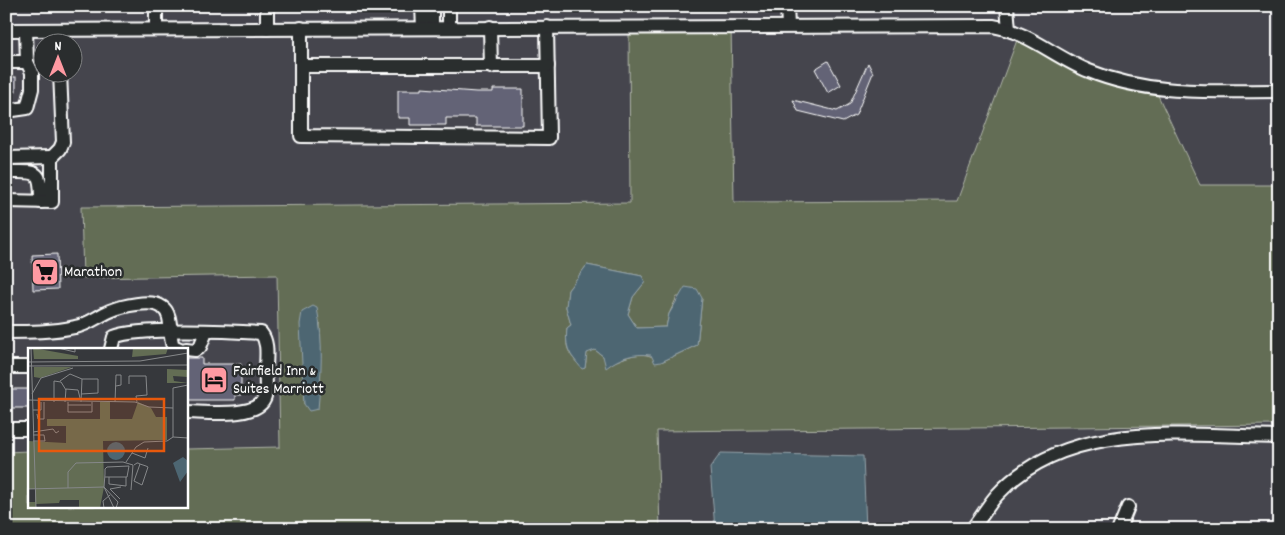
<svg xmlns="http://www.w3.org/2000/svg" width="1285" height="535" viewBox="0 0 1285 535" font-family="Dekko,sans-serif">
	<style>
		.built { fill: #44454d; fill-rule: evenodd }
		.green { fill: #636d54; stroke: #b1b6aa; fill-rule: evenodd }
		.water { fill: #4d6672; stroke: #94a3aa }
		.building { fill: #646476; stroke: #fff }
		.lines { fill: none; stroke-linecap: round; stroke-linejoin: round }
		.minor-casing { stroke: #fff; stroke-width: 16 }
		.minor { stroke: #2a2d2e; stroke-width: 12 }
		.labels { text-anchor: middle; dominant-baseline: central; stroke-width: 5; stroke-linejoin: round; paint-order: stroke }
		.poi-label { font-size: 16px; fill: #fff; stroke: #2a2d2e; text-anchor: start }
		.inset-road { fill: none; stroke: #86888a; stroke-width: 1 }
		.view { fill: #e8590c; fill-opacity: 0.15; stroke: #e8590c; stroke-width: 2.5 }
		.inset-edge { fill: none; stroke: #fff; stroke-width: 2.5 }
	</style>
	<rect width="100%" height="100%" fill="#36383c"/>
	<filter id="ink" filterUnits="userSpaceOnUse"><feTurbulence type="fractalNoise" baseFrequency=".02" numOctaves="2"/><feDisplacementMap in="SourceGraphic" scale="10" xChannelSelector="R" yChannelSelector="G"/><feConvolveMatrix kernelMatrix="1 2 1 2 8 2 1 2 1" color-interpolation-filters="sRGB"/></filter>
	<g filter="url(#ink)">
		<g class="built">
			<path d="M6,6h1273v179h-79l-45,-96 -21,-3 -114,-54 -63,169 -681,4 4,242 -94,2v-100h-157v102l-23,1zM42,42h30v30h-30z"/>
			<polygon points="1279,425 1279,529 660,529 656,431"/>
		</g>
		<path class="green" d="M731,26l3,176 223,-1 63,-169 40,26 95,31 45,96h79v240l-622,6 3,98h-654v-77l23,-1v55h157v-57l94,-2 -3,-172 -194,3 -2,-71 549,-4 -1,-176zM587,265l55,11 3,6 -12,15 -5,17 9,14 29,-1 3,-13 8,-17 25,1 -5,47 -36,17c-17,-13 -30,-7 -49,1l-17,-13 -8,2 -2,16h-3c-14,-15 -17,-19 -15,-40l4,-3 -5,-18 2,-17zM320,323v59l-16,22v-29z"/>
		<g class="water">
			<path d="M587,265l55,11 3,6 -12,15 -5,17 9,14 29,-1 3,-13 16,-27 12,2 5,9 -5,47 -36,17 -6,1 -4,-8c-17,-2 -31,2 -45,13l-3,-12 -8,-6 -8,3 -2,15 -3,1c-13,-16 -17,-20 -15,-41l4,-3 -5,-18 2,-17z"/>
			<path d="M313,306l4,2c7,34 4,68 1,101l-9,2 -5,-7 -4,-80 2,-12z"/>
			<polygon points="721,453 863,456 866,529 715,529 710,468"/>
		</g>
		<g class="building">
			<polygon points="828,61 841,85 828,93 815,69"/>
			<polygon points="868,63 873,73 856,115 843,122 798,111 793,100 837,111 850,104"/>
			<rect x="6" y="77" width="10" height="14"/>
			<polygon points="422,88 476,92 493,92 493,89 523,89 523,126 476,126 476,118 446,118 446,125 410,125 410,118 398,118 398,90 422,90"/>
			<polygon points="57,254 58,289 33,290 32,255"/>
			<polygon points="186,358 202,358 202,364 241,364 241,395 235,395 235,400 186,400"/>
			<rect x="6" y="389" width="23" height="19"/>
		</g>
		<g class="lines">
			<g class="minor-casing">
				<g id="minor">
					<polyline points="156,6 156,29"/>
					<polyline points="267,6 267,29"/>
					<polyline points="422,6 423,28"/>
					<polyline points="449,6 449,28"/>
					<polyline points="787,6 788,26"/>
					<polyline points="1007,6 1009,30"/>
					<polyline points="490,27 491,67"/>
					<polyline points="301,28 301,136 549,138 547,27"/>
					<polyline points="432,28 432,6"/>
					<path d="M6,30l987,-4c36,6 63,32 96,45 61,25 126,20 190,20"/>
					<polyline points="6,62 27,62"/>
					<polyline points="301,66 548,66"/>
					<polyline points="6,111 27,108 32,89 32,72 27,62 26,30"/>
					<polyline points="6,158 52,157"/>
					<path d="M6,172c32,0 35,-4 35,30"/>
					<polyline points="6,201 52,202 52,157 60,149 63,142 60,72"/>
					<path d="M6,332c23,0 47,0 69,-5 13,-2 23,-11 35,-16 12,-5 41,-12 52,-4 12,8 6,28 11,39l7,3"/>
					<path d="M111,349l3,-12c22,-10 118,-6 147,-4 8,10 5,24 5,37 -1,8 1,19 -1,27 -6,22 -60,15 -79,15"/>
					<polyline points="186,349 195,350 200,347 206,332"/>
					<polyline points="6,367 29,367"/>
					<polyline points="6,429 29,429"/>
					<path d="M972,529c9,-11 16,-24 25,-34 70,-77 189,-59 282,-58"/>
					<polyline points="1119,529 1128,507"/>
				</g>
			</g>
			<use href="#minor" class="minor"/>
		</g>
	</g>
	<defs>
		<g id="supermarket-square" transform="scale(1.4375)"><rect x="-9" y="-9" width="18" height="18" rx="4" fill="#ff9aa2" stroke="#2a2d2e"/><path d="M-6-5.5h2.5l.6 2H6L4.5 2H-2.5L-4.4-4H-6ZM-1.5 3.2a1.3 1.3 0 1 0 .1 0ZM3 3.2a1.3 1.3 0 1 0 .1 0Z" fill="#111"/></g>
		<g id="hotel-square" transform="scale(1.4375)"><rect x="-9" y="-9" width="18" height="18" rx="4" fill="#ff9aa2" stroke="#2a2d2e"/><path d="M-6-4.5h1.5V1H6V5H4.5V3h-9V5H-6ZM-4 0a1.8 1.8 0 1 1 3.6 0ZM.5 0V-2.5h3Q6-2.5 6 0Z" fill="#111"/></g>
	</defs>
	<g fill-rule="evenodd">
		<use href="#supermarket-square" x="45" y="272"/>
		<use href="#hotel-square" x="214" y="380"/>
	</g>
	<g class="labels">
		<g class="poi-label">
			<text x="64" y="272">Marathon</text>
			<text x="233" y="371">Fairfield Inn &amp;<tspan x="233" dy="18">Suites Marriott</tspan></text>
		</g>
	</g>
	<g transform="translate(28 348)">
		<rect width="160" height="160" fill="#36383c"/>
		<path d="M5,0l45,8v3h-44zM105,0h35l-2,6 -34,3zM6,19h38l-32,11 -6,-1zM139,21l21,1v7l-15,-1 1,5 14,2h-21zM72,54h10v17h22l6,-17 13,6 5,9h11v23l-64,1 1,46 -4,21h-21v-8h-19l-1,3 -23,1v4h-8v-6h7v-13h-7v-48l38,2v-17h-19v-7h53z" fill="#636d54"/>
		<path d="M79 103a9 9 0 1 1 18 0a9 9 0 1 1-18 0ZM155,109l5,4v10l-8,11 -7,-19z" fill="#4d6672"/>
		<path class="inset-road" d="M3,0l5,160M30,0l17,4v-4M0,14l112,-1 48,-8M0,18l160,-1M32,33l10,-7 12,5M101,36v-8h17l1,19 -11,1 1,6M4,46l9,-16 32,-10M0,52l107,2 14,5 24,1M26,54v-21l7,1 5,8M37,54l1,-13 12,1 2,8M40,54v10h24v-10M53,54l1,-23h16v14l-17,1M87,54l1,-27h5v10l-5,1M40,57h23M5,62h8v-8M9,66l1,5h6v-17M5,84l20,-3 3,4 3,-2M5,87h11l1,6h-12M145,89v-49l15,-3M104,105l13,5 3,-10M98,114l10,-15 8,-5 23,-1 6,-4 15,1M106,117l3,-2h1l2,1 6,2 2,1 -6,18 -8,-4 6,-17M81,129v7l17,2v-9M40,140v-16l8,-9 47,-1 10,3 -2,25M0,141l76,-2 1,-13v-5l2,-2 22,-1 -2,11h-22M92,151l-10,-10 11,-2M76,160l-1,-7 7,-6M86,160l-10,-21 14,15 -2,6"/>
		<path class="view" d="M11,51h125v52h-125z"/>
		<rect width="160" height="160" class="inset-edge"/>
	</g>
	<rect width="1285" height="535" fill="none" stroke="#2a2d2e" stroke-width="25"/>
	<rect x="12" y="12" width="1260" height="510" fill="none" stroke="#fff" stroke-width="2" filter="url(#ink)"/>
	<g transform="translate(58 58)"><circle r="24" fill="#2a2d2e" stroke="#7f8182"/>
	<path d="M0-4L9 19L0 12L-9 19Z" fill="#ff9aa2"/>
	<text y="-8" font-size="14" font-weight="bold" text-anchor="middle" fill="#ffffff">N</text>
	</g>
</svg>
